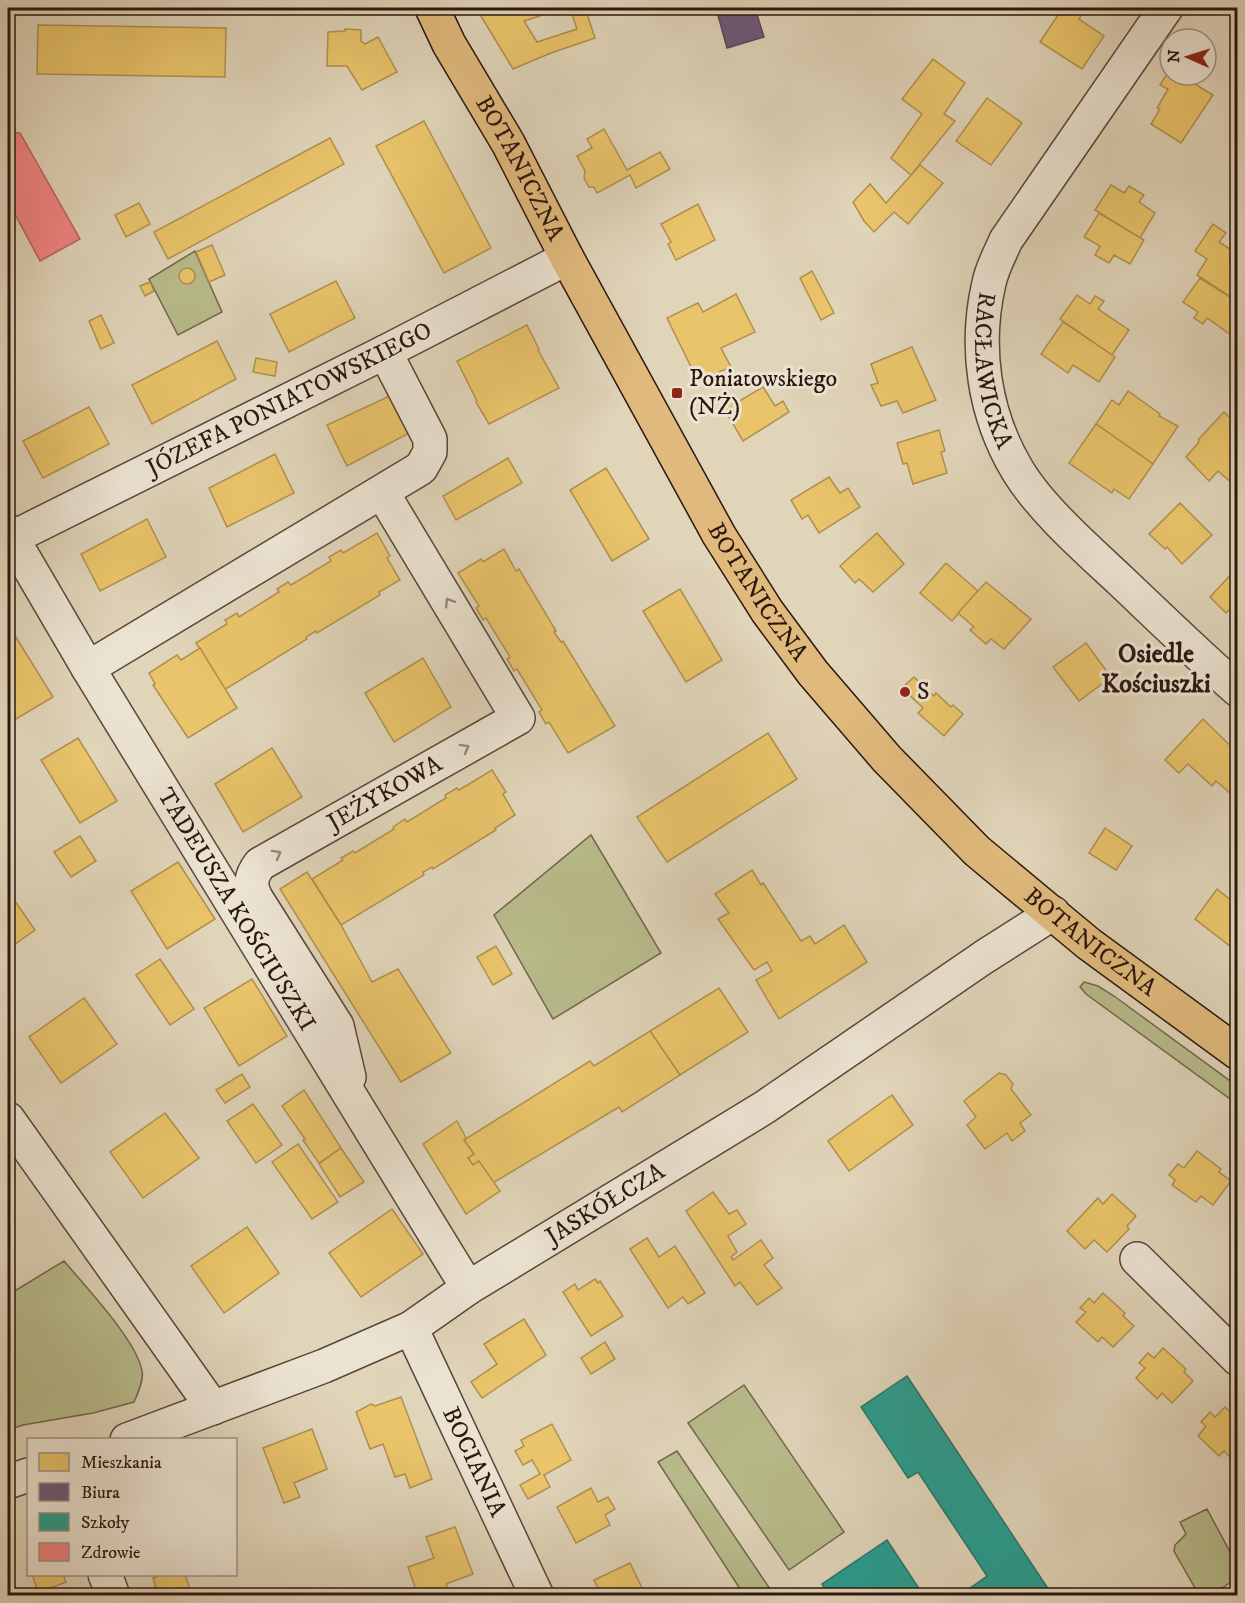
<svg xmlns="http://www.w3.org/2000/svg" width="1245" height="1603" viewBox="0 0 1245 1603" font-family="'IM FELL DW Pica',serif">
	<style>
		.green { fill: #b8bb8b; stroke: #72684c; stroke-width: 1.5 }
		.homes { fill: #e9c46a; stroke: #b0904e; stroke-width: 1.5 }
		.offices { fill: #6d597a; stroke: #5a455a; stroke-width: 1.5 }
		.schools { fill: #2a9d8f; stroke: #2b7468; stroke-width: 1.5 }
		.health { fill: #f28482; stroke: #b7635f; stroke-width: 1.5 }
		.lines { fill: none; stroke-linecap: round; stroke-linejoin: round }
		.minor-casing { stroke: #594639; stroke-width: 36 }
		.major-casing { stroke: #2c160e; stroke-width: 36 }
		.minor { stroke: #ebe3d2; stroke-width: 33 }
		.major { stroke: #e0ba7c; stroke-width: 33 }
		.oneway { stroke: #95877a }
		.poi-dot { fill: #8f2418; stroke: #ebe3d2; stroke-width: 2 }
		.labels { text-anchor: middle; dominant-baseline: central; stroke-width: 6; stroke-linejoin: round; paint-order: stroke }
		.street-label { font-size: 24px; fill: #2c160e; stroke: #ebe3d2 }
		.poi-label { font-size: 24px; fill: #2c160e; stroke: #ebe3d2; text-anchor: start }
		.neighbourhood-label { font-size: 26px; font-weight: bold; fill: #2c160e; stroke: #ebe3d2 }
	</style>
	<rect width="100%" height="100%" fill="#e0d4b9"/>
	<filter id="stains"><feTurbulence type="fractalNoise" baseFrequency=".00333" numOctaves="4"/><feColorMatrix values="0 0 0 0 .2 0 0 0 0 .09 0 0 0 0 .02 0 0 0 .5 -.17"/></filter>
	<radialGradient id="worn" r=".72"><stop offset=".6" stop-color="#630" stop-opacity="0"/><stop offset="1" stop-color="#630" stop-opacity=".3"/></radialGradient>
	<g class="green">
		<polygon points="195,251 222,312 178,335 149,279"/>
		<polygon points="591,835 661,953 553,1019 494,915"/>
		<polygon points="1084,982 1098,986 1114,996 1237,1086 1237,1104 1086,994 1080,987"/>
		<path d="M64,1261c21,25 73,80 78,110 2,9 -4,22 -8,31l-41,11 -70,12 -15,5v-135z"/>
		<polygon points="744,1385 844,1532 789,1570 688,1423"/>
		<polygon points="677,1451 774,1595 744,1595 658,1462"/>
		<polygon points="1207,1509 1237,1565 1237,1578 1216,1592 1217,1595 1199,1595 1174,1551 1175,1545 1186,1534 1180,1522"/>
	</g>
	<g class="homes">
		<polygon points="476,8 538,8 540,16 524,21 537,42 577,29 570,8 585,8 595,38 551,53 513,69"/>
		<polygon points="1071,8 1079,8 1084,11 1079,19 1104,36 1082,69 1040,42 1062,9 1067,12"/>
		<polygon points="38,25 226,28 225,77 37,74"/>
		<polygon points="345,29 361,30 361,41 365,44 378,37 397,72 362,90 347,66 327,66 328,32 345,31"/>
		<polygon points="933,59 965,83 944,114 955,121 911,175 891,158 922,114 902,99"/>
		<polygon points="1170,69 1170,75 1180,75 1213,95 1181,143 1151,124 1160,109 1157,108 1168,89 1160,85"/>
		<polygon points="987,98 1022,123 991,165 956,141"/>
		<polygon points="424,121 491,248 444,273 376,146"/>
		<polygon points="604,129 627,170 660,152 670,169 636,188 630,175 597,193 594,187 589,187 584,178 585,171 577,156 592,148 587,139"/>
		<polygon points="330,138 344,164 168,259 154,232"/>
		<polygon points="920,165 943,183 908,224 894,212 874,232 864,221 853,202 870,184 886,203"/>
		<polygon points="1111,185 1124,193 1129,186 1144,195 1139,202 1155,213 1140,238 1095,210"/>
		<polygon points="139,203 150,224 126,237 115,215"/>
		<polygon points="698,204 715,240 676,260 668,244 671,242 661,224"/>
		<polygon points="1099,213 1144,240 1130,264 1114,255 1109,263 1095,255 1100,246 1084,237"/>
		<polygon points="1213,224 1226,233 1219,242 1236,253 1230,262 1238,267 1238,302 1197,275 1207,259 1195,251"/>
		<polygon points="212,245 225,275 209,282 196,252"/>
		<circle cx="187" cy="276" r="8"/>
		<polygon points="812,271 834,313 821,320 800,278"/>
		<polygon points="1200,278 1238,302 1238,340 1207,318 1203,324 1194,318 1198,312 1183,302"/>
		<polygon points="336,281 355,318 289,352 270,314"/>
		<polygon points="150,282 154,291 145,296 140,286"/>
		<polygon points="736,294 755,332 721,348 731,367 698,381 667,318 698,303 703,312"/>
		<polygon points="1077,295 1090,304 1095,296 1104,301 1098,309 1129,330 1112,355 1060,319"/>
		<polygon points="101,315 114,343 101,349 89,321"/>
		<polygon points="1063,322 1115,357 1099,382 1073,365 1068,373 1041,354"/>
		<polygon points="527,325 539,349 538,350 559,388 489,424 476,402 477,401 457,361"/>
		<polygon points="217,341 236,379 152,424 132,385"/>
		<polygon points="912,347 936,400 903,413 897,401 881,406 871,385 878,383 871,364"/>
		<polygon points="256,358 277,362 275,376 253,372"/>
		<polygon points="763,387 775,406 783,401 789,412 743,441 722,405 734,398 736,403"/>
		<polygon points="1128,391 1160,414 1159,416 1178,426 1153,464 1096,424 1112,400 1119,405"/>
		<polygon points="394,394 413,431 347,466 327,425"/>
		<polygon points="89,407 109,444 43,478 23,441"/>
		<polygon points="1224,412 1238,425 1238,480 1233,484 1218,471 1209,481 1186,457 1199,442 1198,440"/>
		<polygon points="1096,424 1153,464 1129,499 1114,489 1112,493 1069,463"/>
		<polygon points="939,430 945,451 941,452 947,473 913,484 907,463 903,464 897,443"/>
		<polygon points="275,454 294,493 227,527 209,488"/>
		<polygon points="508,458 522,483 456,520 443,496"/>
		<polygon points="606,468 649,539 612,561 570,490"/>
		<polygon points="829,477 840,493 848,488 860,507 819,533 808,515 802,519 791,500"/>
		<polygon points="1180,503 1212,535 1182,564 1167,547 1165,549 1149,534"/>
		<polygon points="147,519 166,557 100,591 81,554"/>
		<polygon points="377,533 390,556 387,558 400,580 379,592 380,595 317,633 316,631 306,637 307,639 224,690 196,643 227,624 225,620 237,613 239,617 279,592 277,589 288,582 291,585 331,561 329,557 341,550 343,553"/>
		<polygon points="877,533 904,564 873,592 859,579 855,583 840,566"/>
		<polygon points="504,549 516,571 519,569 556,631 554,632 561,642 563,641 615,726 568,753 549,722 546,724 539,712 542,710 517,669 514,671 507,659 510,657 486,618 483,620 476,608 479,606 458,573 481,559 483,562"/>
		<polygon points="946,563 978,591 952,621 920,593"/>
		<polygon points="1238,567 1238,619 1229,610 1226,613 1210,597"/>
		<polygon points="986,582 1031,619 1004,649 991,639 986,644 970,630 974,627 958,613"/>
		<polygon points="680,589 722,660 686,682 643,611"/>
		<polygon points="14,634 53,697 16,719 8,705 8,638"/>
		<polygon points="1086,643 1111,677 1079,701 1053,667"/>
		<polygon points="200,648 237,708 188,738 153,685 155,684 149,673 177,655 181,660"/>
		<polygon points="423,658 451,707 394,742 365,693"/>
		<polygon points="914,677 934,696 936,693 951,707 953,705 963,714 944,736 918,713 923,708 902,688"/>
		<polygon points="1203,719 1238,753 1238,786 1231,794 1216,781 1212,786 1188,764 1179,773 1165,760"/>
		<polygon points="768,733 797,779 667,862 637,817"/>
		<polygon points="78,738 117,801 80,823 41,760"/>
		<polygon points="272,748 302,797 243,832 215,784"/>
		<polygon points="492,770 506,792 503,794 515,815 495,828 496,830 433,869 432,867 423,872 424,875 341,925 312,879 343,860 341,858 353,851 355,853 394,829 393,827 405,819 407,822 446,798 445,795 457,788 459,790"/>
		<polygon points="1105,828 1132,846 1116,870 1089,853"/>
		<polygon points="80,836 96,861 71,877 54,852"/>
		<polygon points="178,862 215,919 167,949 131,891"/>
		<polygon points="752,870 761,885 763,883 801,941 810,936 815,944 844,925 867,962 779,1019 756,980 772,971 767,962 754,970 718,919 729,913 715,894"/>
		<polygon points="307,872 341,925 372,982 398,969 451,1053 401,1082 280,889"/>
		<polygon points="1217,889 1233,902 1238,895 1238,947 1235,950 1195,919"/>
		<polygon points="8,891 35,930 8,949"/>
		<polygon points="496,946 512,974 493,985 477,957"/>
		<polygon points="160,959 194,1009 170,1025 136,975"/>
		<polygon points="252,979 287,1036 239,1066 204,1008"/>
		<polygon points="719,988 748,1032 680,1075 650,1031"/>
		<polygon points="84,998 117,1044 61,1083 29,1037"/>
		<polygon points="650,1031 680,1075 622,1112 619,1107 493,1183 479,1161 473,1165 468,1158 474,1154 464,1140 590,1061 594,1066"/>
		<polygon points="999,1073 1006,1075 1013,1084 1011,1089 1031,1115 1020,1123 1025,1131 1012,1141 1007,1133 985,1149 967,1125 976,1117 964,1101"/>
		<polygon points="242,1074 250,1087 225,1103 216,1090"/>
		<polygon points="304,1090 341,1148 319,1163 303,1140 305,1139 282,1106"/>
		<polygon points="892,1095 913,1125 849,1171 828,1141"/>
		<polygon points="253,1104 282,1145 256,1163 227,1121"/>
		<polygon points="165,1113 199,1158 143,1198 110,1152"/>
		<polygon points="457,1121 466,1138 464,1140 474,1154 468,1158 473,1165 479,1161 500,1191 466,1214 423,1144"/>
		<polygon points="298,1144 338,1202 312,1219 272,1162"/>
		<polygon points="341,1148 364,1182 340,1197 319,1164"/>
		<polygon points="1197,1151 1221,1169 1219,1172 1231,1181 1213,1205 1201,1196 1196,1202 1172,1185 1175,1180 1169,1175 1178,1164 1184,1168"/>
		<polygon points="713,1192 729,1214 737,1210 746,1224 728,1236 737,1252 731,1257 733,1260 761,1240 773,1258 764,1265 782,1288 757,1305 740,1282 735,1286 686,1211"/>
		<polygon points="1112,1194 1136,1216 1127,1226 1129,1229 1107,1252 1094,1240 1085,1249 1067,1231 1098,1198 1103,1204"/>
		<polygon points="392,1209 423,1254 361,1297 329,1253"/>
		<polygon points="247,1227 279,1273 224,1313 191,1266"/>
		<polygon points="647,1238 659,1257 675,1246 705,1293 688,1304 683,1297 668,1308 630,1249"/>
		<polygon points="595,1279 598,1283 600,1281 623,1316 591,1336 563,1292 575,1284 578,1290"/>
		<polygon points="1103,1293 1125,1313 1123,1316 1134,1326 1113,1347 1102,1337 1098,1342 1076,1322 1086,1312 1080,1308 1089,1298 1094,1303"/>
		<polygon points="524,1319 546,1355 482,1398 471,1382 497,1364 484,1344"/>
		<polygon points="605,1342 615,1359 591,1374 581,1358"/>
		<polygon points="1163,1348 1186,1369 1184,1372 1193,1381 1172,1403 1162,1393 1157,1399 1136,1378 1145,1368 1139,1363 1148,1353 1154,1358"/>
		<polygon points="401,1397 432,1479 410,1488 405,1474 395,1477 383,1444 370,1449 356,1412 371,1404 375,1406"/>
		<polygon points="1225,1407 1238,1419 1238,1457 1234,1461 1224,1451 1219,1456 1198,1436 1206,1426 1201,1422 1210,1412 1215,1417"/>
		<polygon points="552,1424 571,1460 544,1475 550,1487 528,1499 520,1485 540,1474 532,1460 523,1465 515,1451 524,1446 521,1440"/>
		<polygon points="312,1429 327,1469 294,1483 300,1497 284,1503 263,1448"/>
		<polygon points="591,1488 598,1502 608,1497 615,1509 605,1515 610,1525 576,1543 557,1507"/>
		<polygon points="455,1527 473,1574 446,1584 451,1596 418,1596 408,1567 434,1558 426,1537"/>
		<polygon points="630,1563 646,1596 602,1596 594,1580"/>
		<polygon points="32,1574 63,1574 66,1582 38,1593"/>
		<polygon points="156,1574 185,1574 192,1596 153,1596 150,1589 156,1587 153,1578 157,1577"/>
	</g>
	<polygon class="offices" points="716,8 755,8 764,37 727,48"/>
	<g class="schools">
		<polygon points="907,1376 1053,1596 959,1596 987,1576 918,1472 908,1478 861,1407"/>
		<polygon points="887,1540 924,1596 829,1596 822,1584"/>
	</g>
	<polygon class="health" points="8,132 20,133 80,239 40,261 8,201"/>
	<g class="lines">
		<g class="minor-casing">
			<g id="minor">
				<path id="s1" d="M1166,8l-160,232c-6,14 -14,28 -17,43 -15,64 -5,132 29,188 23,38 70,79 103,110 39,37 77,74 117,109"/>
				<path id="s2" d="M8,531l80,137 380,620"/>
				<path id="s3" d="M12,538l373,-186 182,-94"/>
				<polyline points="88,668 421,468 430,452 430,439 385,352"/>
				<path id="s4" d="M349,1077l-12,-51 -81,-128c-7,-14 -5,-22 4,-34l258,-146 -136,-226"/>
				<polyline points="8,1119 213,1408"/>
				<polyline points="1137,1259 1238,1359"/>
				<path id="s5" d="M411,1328l126,268"/>
				<path id="s6" d="M127,1440l197,-74 87,-38 57,-40 297,-181 219,-150 69,-44"/>
				<polyline points="8,1482 28,1475"/>
				<polyline points="105,1574 113,1596"/>
			</g>
		</g>
		<g class="major-casing">
			<g id="major">
				<path id="s7" d="M432,8l17,36 59,99 59,115 152,277 48,76 46,62 74,86 90,92 112,93 149,109"/>
			</g>
		</g>
		<use href="#minor" class="minor"/>
		<use href="#major" class="major"/>
	</g>
	<defs><path id="oneway-chevron" d="M-2-3.5L2.5 0L-2 3.5" fill="none" stroke-width="1.6" stroke-linecap="round" stroke-linejoin="round" transform="scale(1.5)"/></defs>
	<g class="oneway">
		<use href="#oneway-chevron" transform="translate(449 602) rotate(-121)"/>
		<use href="#oneway-chevron" transform="translate(465 748) rotate(-29)"/>
		<use href="#oneway-chevron" transform="translate(277 854) rotate(-29)"/>
	</g>
	<g class="poi-dot">
		<rect x="671" y="387" width="12" height="12" rx="3"/>
		<circle cx="905" cy="692" r="6"/>
	</g>
	<g class="labels">
		<g class="street-label">
			<text stroke="none"><textPath href="#s7" startOffset="183">BOTANICZNA</textPath></text>
			<text stroke="none"><textPath href="#s1" startOffset="417">RACŁAWICKA</textPath></text>
			<text stroke="none"><textPath href="#s3" startOffset="310">JÓZEFA PONIATOWSKIEGO</textPath></text>
			<text stroke="none"><textPath href="#s7" startOffset="669">BOTANICZNA</textPath></text>
			<text stroke="none"><textPath href="#s4" startOffset="384">JEŻYKOWA</textPath></text>
			<text stroke="none"><textPath href="#s2" startOffset="442">TADEUSZA KOŚCIUSZKI</textPath></text>
			<text stroke="none"><textPath href="#s7" startOffset="1155">BOTANICZNA</textPath></text>
			<text stroke="none"><textPath href="#s6" startOffset="536">JASKÓŁCZA</textPath></text>
			<text stroke="none"><textPath href="#s5" startOffset="148">BOCIANIA</textPath></text>
		</g>
		<g class="poi-label">
			<text x="689" y="379">Poniatowskiego<tspan x="689" dy="28">(NŻ)</tspan></text>
			<text x="917" y="692">S</text>
		</g>
		<g class="neighbourhood-label">
			<text x="1156" y="654">Osiedle<tspan x="1156" dy="30">Kościuszki</tspan></text>
		</g>
	</g>
	<rect width="1245" height="1603" fill="none" stroke="#e0d4b9" stroke-width="30"/>
	<rect x="9" y="9" width="1227" height="1585" fill="none" stroke="#2c160e" stroke-width="3"/>
	<rect x="15" y="15" width="1215" height="1573" fill="none" stroke="#2c160e" stroke-width="1.5"/>
	<rect x="27" y="1438" width="210" height="138" fill="#ebe3d2" stroke="#9f9184" stroke-width="1.5"/>
	<rect x="39" y="1453" width="30" height="18" fill="#e9c46a" stroke="#9f9184" stroke-width="1.5"/>
	<text x="81" y="1468" font-size="18" fill="#2c160e">Mieszkania</text>
	<rect x="39" y="1483" width="30" height="18" fill="#6d597a" stroke="#9f9184" stroke-width="1.5"/>
	<text x="81" y="1498" font-size="18" fill="#2c160e">Biura</text>
	<rect x="39" y="1513" width="30" height="18" fill="#2a9d8f" stroke="#9f9184" stroke-width="1.5"/>
	<text x="81" y="1528" font-size="18" fill="#2c160e">Szkoły</text>
	<rect x="39" y="1543" width="30" height="18" fill="#f28482" stroke="#9f9184" stroke-width="1.5"/>
	<text x="81" y="1558" font-size="18" fill="#2c160e">Zdrowie</text>
	<g transform="translate(1188 57) rotate(273)"><circle r="28" fill="#ebe3d2" stroke="#9f9184" stroke-width="1.5"/>
	<path d="M0-4.5L10 22L0 15L-10 22Z" fill="#8f2418"/>
	<text y="-9" font-size="16" font-weight="bold" text-anchor="middle" fill="#2c160e">N</text>
	</g>
	<rect width="100%" height="100%" filter="url(#stains)"/>
	<rect width="100%" height="100%" fill="url(#worn)"/>
</svg>
